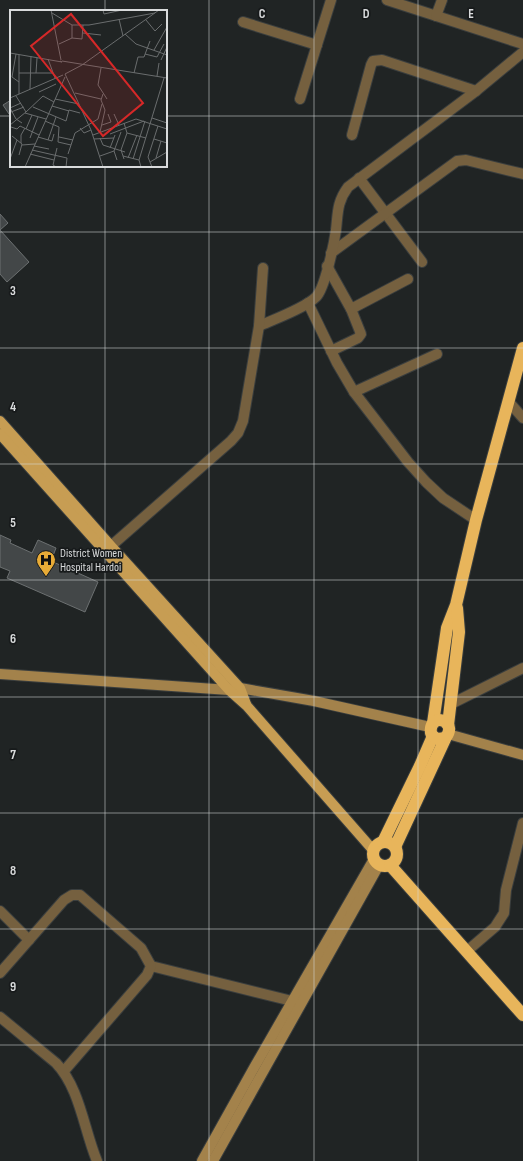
<svg xmlns="http://www.w3.org/2000/svg" width="523" height="1161" viewBox="0 0 523 1161" font-family="'Sofia Sans Condensed',sans-serif">
	<style>
		.building { fill: #434748; stroke: #6c7071 }
		.lines { fill: none; stroke-linecap: round; stroke-linejoin: round }
		.street-casing { stroke: #3a3e3e; stroke-width: 12 }
		.secondary-casing { stroke: #3a3e3e; stroke-width: 12 }
		.primary-casing { stroke: #3a3e3e; stroke-width: 12 }
		.highway-casing { stroke: #3a3e3e; stroke-width: 14 }
		.street { stroke: #75603f; stroke-width: 10 }
		.secondary { stroke: #a3824b; stroke-width: 10 }
		.primary { stroke: #c79d53; stroke-width: 10 }
		.highway { stroke: #e8b55b; stroke-width: 12 }
		.grid { fill: none; stroke: #d9dbdc; stroke-width: 1; stroke-opacity: 0.55 }
		.labels { text-anchor: middle; dominant-baseline: central; stroke-width: 3.5; stroke-linejoin: round; paint-order: stroke }
		.poi-label { font-size: 12px; fill: #d9dbdc; stroke: #171a1b; text-anchor: start }
		.inset-road { fill: none; stroke: #6a6d6e; stroke-width: 1 }
		.view { fill: #d62828; fill-opacity: 0.15; stroke: #d62828; stroke-width: 2 }
		.inset-edge { fill: none; stroke: #d9dbdc; stroke-width: 2 }
		.grid-label { font-size: 13px; text-anchor: middle; font-weight: bold; fill: #d9dbdc; stroke: #171a1b; stroke-width: 3.5; stroke-linejoin: round; paint-order: stroke }
	</style>
	<rect width="100%" height="100%" fill="#202424"/>
	<g class="building">
		<polygon points="11,100 11,113 9,114 3,105"/>
		<polygon points="0,214 8,223 0,230"/>
		<polygon points="0,230 29,262 7,282 0,274"/>
		<polygon points="0,535 11,540 10,543 32,553 38,540 56,548 51,561 98,582 85,612 7,578 10,571 0,567"/>
	</g>
	<g class="lines">
		<g class="street-casing">
			<g id="street">
				<polyline points="387,0 523,44"/>
				<polyline points="436,16 442,0"/>
				<polyline points="243,22 317,45"/>
				<polyline points="300,99 331,0"/>
				<polyline points="352,135 371,65 373,61 382,60 476,91"/>
				<polyline points="359,178 422,262"/>
				<polyline points="331,253 457,161 466,160 523,174"/>
				<polyline points="327,266 351,309 361,334 358,338 331,351"/>
				<polyline points="308,303 337,363 354,392 408,462 426,482 443,498 476,520"/>
				<polyline points="351,309 408,279"/>
				<path d="M259,326c16,-7 46,-18 57,-29 9,-9 18,-53 20,-67 2,-18 1,-28 12,-43l128,-96 47,-39"/>
				<polyline points="354,392 437,354"/>
				<polyline points="509,402 523,418"/>
				<polyline points="111,546 231,441 238,433 243,421 259,326 263,268"/>
				<polyline points="451,704 523,668"/>
				<polyline points="0,911 29,940"/>
				<polyline points="467,951 495,927 504,913 506,890 523,823"/>
				<polyline points="151,966 292,1001"/>
				<polyline points="0,973 64,900 72,895 80,895 141,948 151,966 147,975 64,1071"/>
				<path d="M0,1017l56,46c24,25 28,67 41,98"/>
			</g>
		</g>
		<g class="secondary-casing">
			<g id="secondary">
				<polyline points="0,674 229,690 240,688 314,701 430,727"/>
				<polyline points="448,734 523,755"/>
				<polyline points="202,1161 255,1066 374,859"/>
				<polyline points="213,1161 379,865"/>
			</g>
		</g>
		<g class="primary-casing">
			<g id="primary">
				<polyline points="0,421 111,546 240,688 246,704"/>
				<polyline points="0,434 229,690 247,706 373,850"/>
			</g>
		</g>
		<g class="highway-casing">
			<g id="highway">
				<polyline points="433,723 447,628 456,605 476,520 523,348"/>
				<polyline points="448,725 459,632 457,608"/>
				<circle cx="385" cy="854" r="12"/>
				<polyline points="383,842 420,766 433,736"/>
				<path d="M395,847l51,-110c4,-5 5,-12 -2,-16 -16,-7 -20,25 2,16"/>
				<polyline points="390,865 523,1015"/>
			</g>
		</g>
		<use href="#street" class="street"/>
		<use href="#secondary" class="secondary"/>
		<use href="#primary" class="primary"/>
		<use href="#highway" class="highway"/>
	</g>
	<path class="grid" d="M105,0v11M209,0v1161M314,0v1161M418,0v1161M0,116h11M166,116h357M105,166v995M0,232h523M0,348h523M0,464h523M0,580h523M0,697h523M0,813h523M0,929h523M0,1045h523"/>
	<defs>
		<g id="hospital-pin" transform="scale(1)"><path d="M0 17L-7.5 6A9.5 9.5 0 1 1 7.5 6Z" fill="#e8ab37" stroke="#171a1b"/><path d="M-5-5h3v3.5h4V-5h3V5h-3V1.5h-4V5h-3Z" fill="#111"/></g>
	</defs>
	<g fill-rule="evenodd">
		<use href="#hospital-pin" x="46" y="560"/>
	</g>
	<g class="labels">
		<g class="poi-label">
			<text x="60" y="553">District Women<tspan x="60" dy="14">Hospital Hardoi</tspan></text>
		</g>
	</g>
	<g transform="translate(10 10)">
		<rect width="157" height="157" fill="#202424"/>
		<path class="inset-road" d="M41,0l10,50M93,0l1,4 18,-4M42,3l20,12h17l66,-12M109,9l4,17M136,10l9,11 7,-7M62,15v13l10,1 1,-14M73,23l18,2M115,24l11,10 31,11M49,34l13,-6M144,40l13,-23M0,43l52,9 -2,-1M6,44l-4,23 7,5M135,44l12,3 7,-13M9,45v39M38,49l7,19M151,50l6,-13M52,51l105,17M91,58l-3,17 9,14M9,63h34M26,63l1,-15M124,63l4,-16h6l6,-16M55,64l17,-9 77,-55M55,64l26,56 12,37M147,66l2,-13M20,79l1,-33M29,82l17,-8M65,83l26,6M0,88l53,-23M45,89l24,5M42,96l17,5M23,97l33,14 3,-11 11,3M0,98l6,11 6,4M0,98l11,-5M1,102l13,-5M16,102l17,-16 11,6M15,103l21,6M104,104l5,11M142,108l15,5M35,111l14,6 -1,15 13,3M0,115l16,-13 -10,-16M92,115l9,-3 -3,-8M1,117l6,2 3,-3 19,9M70,118l4,5 7,-3M16,119l6,-14M90,122l5,-22 -4,-10 2,-6M117,123l19,5M100,124l34,-13M83,125l43,-16 31,10M2,126l10,8 -3,11M28,127l14,4 2,-7M49,127l14,3M20,128l8,-21M90,128l3,7 22,7M84,129l20,-1M144,129l13,4M38,130l8,-23M11,133v-8l4,-7M12,135l13,-1M24,136l15,3M100,138l5,-13M22,140l35,8 -1,9M20,144l24,6M58,144l7,-21 23,-14 4,-15M90,146l14,-5M113,146l16,4M118,148l9,-23M146,148l5,-17M0,149l7,-19M114,149l-3,-9 6,-17 -3,-10M123,149l12,-38M107,150l-3,-9 7,-19M140,152l17,-10M15,157l40,-90M46,157l-3,-2 4,-17M131,157l-2,-7 25,-82M142,157l-4,-10 10,-31"/>
		<path class="view" d="M61,4l72,89 -40,33 -72,-90z"/>
		<rect width="157" height="157" class="inset-edge"/>
	</g>
	<g class="grid-label">
		<text x="262" y="18">C</text>
		<text x="366" y="18">D</text>
		<text x="471" y="18">E</text>
		<text x="13" y="295">3</text>
		<text x="13" y="411">4</text>
		<text x="13" y="527">5</text>
		<text x="13" y="643">6</text>
		<text x="13" y="759">7</text>
		<text x="13" y="875">8</text>
		<text x="13" y="991">9</text>
	</g>
</svg>
